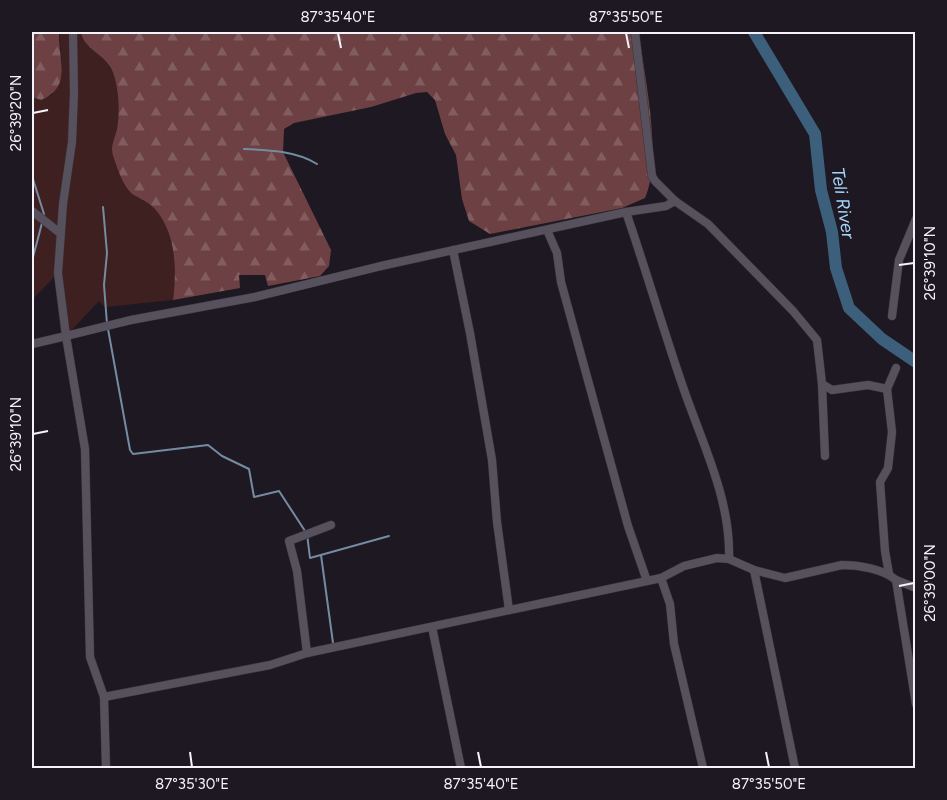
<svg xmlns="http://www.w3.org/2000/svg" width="947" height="800" viewBox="0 0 947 800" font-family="Figtree,sans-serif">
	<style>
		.green { fill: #3f2021 }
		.forest { fill: url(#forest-firs) }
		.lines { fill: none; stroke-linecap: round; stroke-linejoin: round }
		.stream { stroke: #748ca2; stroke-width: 2 }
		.river { stroke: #3c607c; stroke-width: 12 }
		.street-casing { stroke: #38343b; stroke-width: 9 }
		.street { stroke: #57515d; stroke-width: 8 }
		.ticks { fill: none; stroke: #f6f2f9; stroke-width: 2 }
		.labels { text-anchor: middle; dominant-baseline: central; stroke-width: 5; stroke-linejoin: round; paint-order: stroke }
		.water-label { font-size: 18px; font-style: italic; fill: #a5d5fb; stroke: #1e1822 }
		.neatline { fill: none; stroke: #f6f2f9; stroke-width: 2 }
		.ticks-label { font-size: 15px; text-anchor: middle; fill: #f6f2f9 }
	</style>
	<defs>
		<pattern id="forest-firs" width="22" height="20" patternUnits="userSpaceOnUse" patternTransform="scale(1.5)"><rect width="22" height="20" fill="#6d4143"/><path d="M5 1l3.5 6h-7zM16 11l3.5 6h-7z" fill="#825d5f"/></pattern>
	</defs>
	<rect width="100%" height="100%" fill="#1e1822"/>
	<path class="green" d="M59,32h22c2,17 24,22 31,38 7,17 8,41 5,59 -2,9 -7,17 -4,27 4,11 9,28 18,37 6,5 15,7 23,15 22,24 23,61 19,92l-68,7 -6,-6 -33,35 -9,-62 -25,26v-203l9,3 11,-5 10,-31z"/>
	<g class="forest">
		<path d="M32,32h27c-1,27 14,55 -18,68l-9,-3z"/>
		<path d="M81,32h558c5,44 24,125 6,166l-23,10 -132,26 -21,-13 -7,-22 -6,-44 -11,-21 -10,-34 -8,-8 -11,1 -45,14 -77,16 -10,6 -1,23 48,98 -2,16 -9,10 -52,10 -3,-11h-26l1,13 -67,12c4,-31 3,-68 -19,-92 -8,-8 -17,-10 -23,-15 -9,-9 -14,-26 -18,-37 -3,-10 2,-18 4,-27 3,-18 2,-42 -5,-59 -7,-16 -29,-21 -31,-38z"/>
	</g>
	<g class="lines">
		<g class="stream">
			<path d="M244,149c25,1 52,2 73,15"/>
			<polyline points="32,176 44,214"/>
			<polyline points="103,207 107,253 104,285 107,324"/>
			<polyline points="32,261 42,223"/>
			<polyline points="108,329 130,450 133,454 208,445 222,456 249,469 254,497 279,491 307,534 310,558 389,536"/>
			<polyline points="321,555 333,643"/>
		</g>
		<polyline class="river" points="754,32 815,134 821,190 832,232 836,268 849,308 882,339 916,362"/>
		<g class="street-casing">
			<g id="street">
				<polyline points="73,32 74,93 72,142 63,204 58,273 66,336 131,320 255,297 381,266 626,212 666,206 675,201 655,181 652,176 635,32"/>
				<polyline points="675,201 708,224 793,311 817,340 822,384 832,390 868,385 887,389"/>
				<polyline points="32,211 60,233"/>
				<path d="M626,212c20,58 37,117 57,175 19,56 48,112 46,172"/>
				<polyline points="547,230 557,253 561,282 628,526 647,581"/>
				<polyline points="453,250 470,333 492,460 497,522 509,610"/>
				<polyline points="892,316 899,260 916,219"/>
				<polyline points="32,344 66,336 85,449 90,657 104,697 106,768"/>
				<polyline points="822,384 825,456"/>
				<polyline points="754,570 795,768"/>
				<polyline points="889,574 885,551 880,482 888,468 892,432 887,389 896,368"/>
				<polyline points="661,578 670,604 674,644 703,768"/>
				<polyline points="896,580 916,588"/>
				<polyline points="432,627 461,768"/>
				<polyline points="307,653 297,571 289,541 331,525"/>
				<path d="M104,697l166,-32 37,-12 340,-72 14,-3 23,-12 33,-8 12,1 25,11 31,8 57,-13c17,0 41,4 54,15l20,124"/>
			</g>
		</g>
		<use href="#street" class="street"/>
	</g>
	<path class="ticks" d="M338,33l3,15M626,33l3,15M33,113l15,-3M899,265l15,-2M33,434l15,-3M899,586l15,-3M190,752l2,15M478,752l3,15M766,752l3,15"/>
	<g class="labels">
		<g class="water-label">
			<text transform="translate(843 203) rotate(81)">Teli River</text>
		</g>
	</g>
	<rect width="947" height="800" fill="none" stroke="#1e1822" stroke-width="66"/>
	<rect x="33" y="33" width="881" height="734" class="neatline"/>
	<g class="ticks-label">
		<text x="338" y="22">87°35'40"E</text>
		<text x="626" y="22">87°35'50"E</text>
		<text transform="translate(16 113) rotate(-90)" y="5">26°39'20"N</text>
		<text transform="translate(930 263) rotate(-90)" y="5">26°39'10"N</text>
		<text transform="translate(16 434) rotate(-90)" y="5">26°39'10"N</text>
		<text transform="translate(930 583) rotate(-90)" y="5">26°39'00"N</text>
		<text x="192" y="789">87°35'30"E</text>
		<text x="481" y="789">87°35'40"E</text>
		<text x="769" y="789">87°35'50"E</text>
	</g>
</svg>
